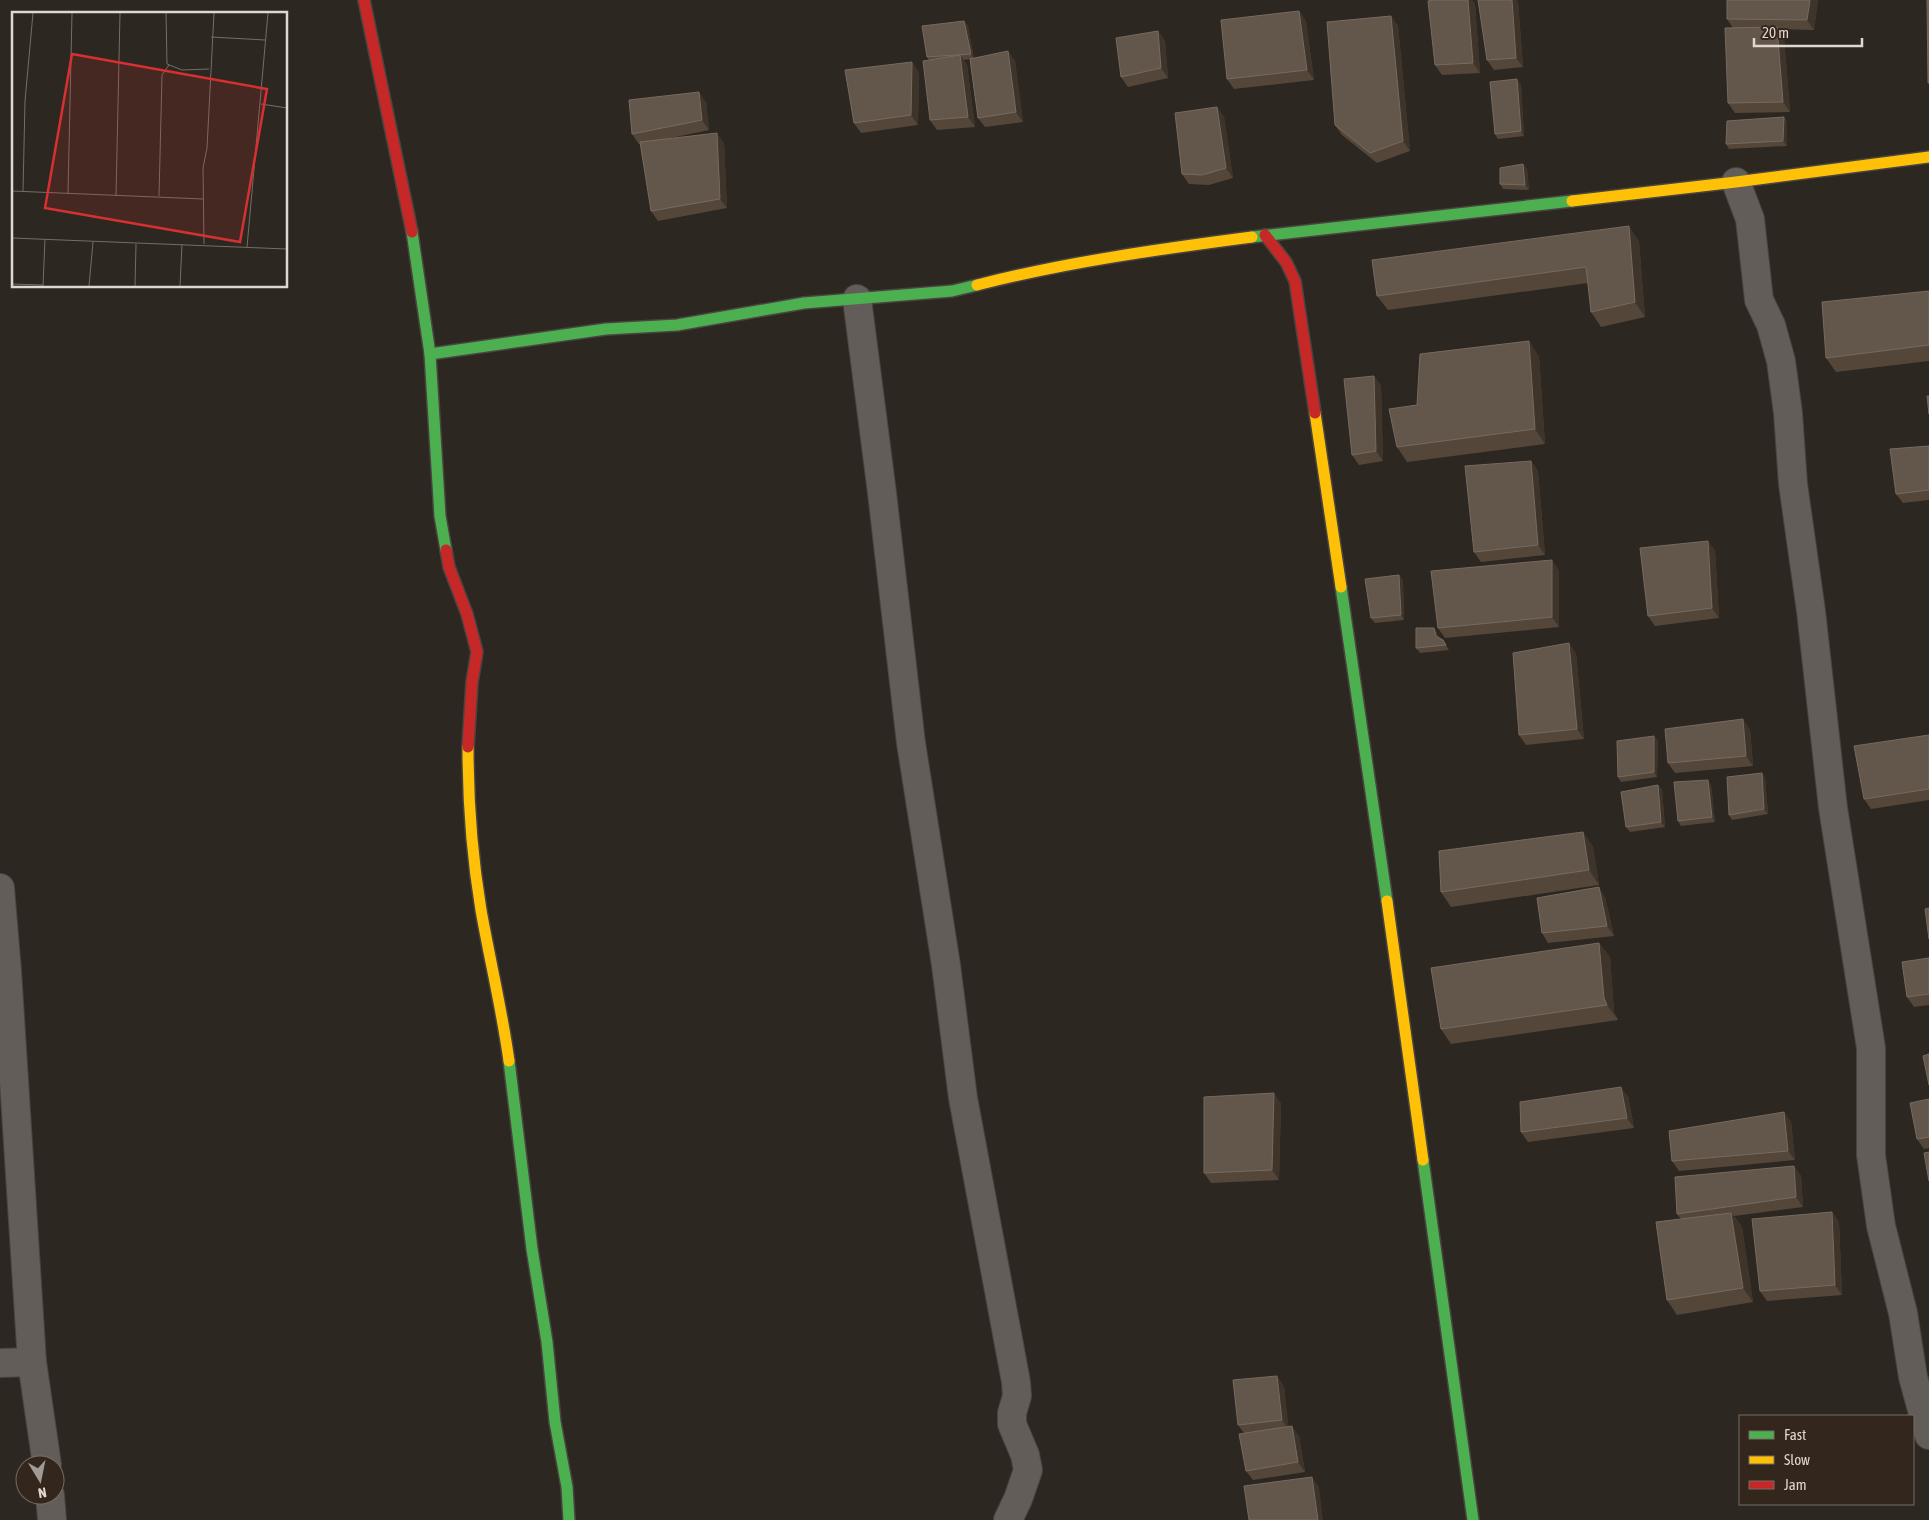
<svg xmlns="http://www.w3.org/2000/svg" width="1929" height="1520" viewBox="0 0 1929 1520" font-family="'Asap Condensed',sans-serif">
	<style>
		.lines { fill: none; stroke-linecap: round; stroke-linejoin: round }
		.street-casing { stroke: #49443f; stroke-width: 30 }
		.fast-casing { stroke: #49443f; stroke-width: 14 }
		.slow-casing { stroke: #49443f; stroke-width: 14 }
		.jam-casing { stroke: #49443f; stroke-width: 14 }
		.street { stroke: #625d59; stroke-width: 28 }
		.fast { stroke: #4caf50; stroke-width: 11 }
		.slow { stroke: #ffc107; stroke-width: 11 }
		.jam { stroke: #c62828; stroke-width: 11 }
		.wall { fill: #54473a }
		.shaded-wall { fill: #3e342a }
		.building { fill: #63564b; stroke: #776a60 }
		.inset-road { fill: none; stroke: #746d68; stroke-width: 1 }
		.view { fill: #d63130; fill-opacity: 0.15; stroke: #d63130; stroke-width: 2.5 }
		.inset-edge { fill: none; stroke: #dfd7d1; stroke-width: 2.5 }
	</style>
	<rect width="100%" height="100%" fill="#2d2722"/>
	<g class="lines">
		<g class="street-casing">
			<g id="street">
				<polyline points="1736,182 1750,219 1759,300 1771,325 1781,361 1788,413 1793,484 1811,611 1833,808 1871,1048 1871,1155 1881,1226 1903,1313 1913,1377 1929,1435"/>
				<polyline points="857,299 882,493 911,743 946,965 963,1098 1016,1382 1017,1396 1012,1413 1012,1424 1025,1455 1028,1470 1018,1499 1008,1520"/>
				<polyline points="0,888 7,971 32,1362 47,1465"/>
				<polyline points="0,1363 32,1362"/>
				<polyline points="50,1495 52,1520"/>
			</g>
		</g>
		<g class="fast-casing">
			<g id="fast">
				<polyline points="412,232 430,354 440,516 446,550"/>
				<polyline points="1252,237 1572,201"/>
				<polyline points="430,354 606,329 677,325 804,303 952,291 977,285"/>
				<polyline points="1341,587 1387,901"/>
				<polyline points="509,1061 532,1249 547,1342 555,1422 567,1487 569,1520"/>
				<polyline points="1423,1160 1473,1520"/>
			</g>
		</g>
		<g class="slow-casing">
			<g id="slow">
				<polyline points="1572,201 1736,182 1929,157"/>
				<path d="M977,285c90,-23 183,-36 275,-48"/>
				<polyline points="1315,413 1341,587"/>
				<path d="M468,747c0,55 4,109 13,163 9,51 21,100 28,151"/>
				<polyline points="1387,901 1423,1160"/>
			</g>
		</g>
		<g class="jam-casing">
			<g id="jam">
				<polyline points="364,0 412,232"/>
				<polyline points="1265,235 1286,262 1295,281 1315,413"/>
				<polyline points="446,550 449,567 467,614 477,652 472,682 468,747"/>
			</g>
		</g>
		<use href="#street" class="street"/>
		<use href="#fast" class="fast"/>
		<use href="#slow" class="slow"/>
		<use href="#jam" class="jam"/>
	</g>
	<g class="wall">
		<polygon points="1432,0 1472,0 1475,4 1480,73 1442,75 1435,65"/>
		<polygon points="1727,0 1818,0 1814,30 1778,29 1784,37 1790,112 1735,113 1728,103 1733,28 1727,19"/>
		<polygon points="1518,2 1523,67 1494,70 1487,60"/>
		<polygon points="1299,11 1306,21 1314,80 1234,89 1227,79"/>
		<polygon points="1391,16 1398,26 1410,151 1377,163 1342,135 1335,125"/>
		<polygon points="964,21 968,26 974,58 1008,51 1015,61 1023,122 985,127 978,118 970,59 963,60 967,65 975,127 937,130 930,120 929,60 927,57"/>
		<polygon points="1158,31 1165,41 1168,78 1128,87 1121,77"/>
		<polygon points="919,72 918,125 861,133 854,123"/>
		<polygon points="1521,84 1524,136 1498,139 1495,134"/>
		<polygon points="706,102 709,130 666,139 724,143 727,208 658,221 651,211 641,144 639,144 632,134"/>
		<polygon points="1217,107 1224,117 1233,178 1209,185 1189,184 1182,174"/>
		<polygon points="1784,117 1787,122 1787,146 1729,149 1726,144"/>
		<polygon points="1523,164 1527,169 1529,190 1503,189 1500,184"/>
		<polygon points="1639,241 1645,317 1601,327 1591,312 1588,283 1388,310 1377,296"/>
		<polygon points="1929,291 1929,361 1836,372 1826,358"/>
		<polygon points="1539,356 1545,444 1407,462 1397,447 1417,405"/>
		<polygon points="1374,376 1381,386 1383,461 1359,465 1352,455"/>
		<polygon points="1929,446 1929,500 1903,503 1896,494"/>
		<polygon points="1531,461 1538,471 1545,555 1481,562 1474,552"/>
		<polygon points="1715,550 1719,618 1655,626 1648,616"/>
		<polygon points="1559,570 1559,627 1445,638 1438,628"/>
		<polygon points="1399,575 1403,580 1404,620 1375,623 1371,618"/>
		<polygon points="1434,628 1437,633 1438,637 1443,640 1449,650 1420,653 1416,648"/>
		<polygon points="1576,653 1584,739 1526,745 1519,735"/>
		<polygon points="1750,729 1753,766 1675,773 1668,763"/>
		<polygon points="1929,735 1929,800 1871,809 1864,799"/>
		<polygon points="1654,736 1658,741 1657,777 1621,782 1618,777"/>
		<polygon points="1762,773 1765,778 1768,814 1732,820 1729,815"/>
		<polygon points="1658,785 1662,790 1665,827 1630,832 1626,827"/>
		<polygon points="1711,785 1715,822 1681,826 1678,821"/>
		<polygon points="1583,832 1593,847 1599,885 1451,907 1441,892"/>
		<polygon points="1605,897 1614,936 1548,943 1542,933"/>
		<polygon points="1599,943 1610,957 1614,1012 1618,1020 1451,1044 1441,1029"/>
		<polygon points="1929,958 1929,1005 1914,1007 1907,997"/>
		<polygon points="1628,1096 1634,1128 1528,1142 1521,1132"/>
		<polygon points="1929,1099 1929,1148 1924,1149 1917,1139"/>
		<polygon points="1281,1103 1279,1180 1211,1183 1204,1173"/>
		<polygon points="1784,1112 1791,1122 1795,1160 1679,1171 1672,1161"/>
		<polygon points="1794,1166 1801,1176 1803,1207 1734,1216 1742,1227 1753,1302 1677,1315 1667,1300 1681,1219 1677,1214"/>
		<polygon points="1832,1212 1839,1222 1842,1295 1767,1301 1760,1291"/>
		<polygon points="1284,1386 1288,1426 1299,1436 1305,1472 1253,1480 1246,1471 1244,1433 1238,1425"/>
	</g>
	<g class="shaded-wall">
		<polygon points="1468,0 1472,0 1475,4 1480,73 1473,63"/>
		<polygon points="1512,0 1517,0 1518,2 1523,67 1516,58"/>
		<polygon points="1810,0 1818,0 1814,30 1807,20"/>
		<polygon points="1299,11 1306,21 1314,80 1307,70"/>
		<polygon points="1391,16 1398,26 1410,151 1403,141"/>
		<polygon points="964,21 968,26 974,59 971,54"/>
		<polygon points="1777,27 1784,37 1790,112 1783,102"/>
		<polygon points="1158,31 1165,41 1168,78 1161,68"/>
		<polygon points="1008,51 1015,61 1023,122 1016,112"/>
		<polygon points="960,55 967,65 975,127 968,117"/>
		<polygon points="912,62 919,72 918,125 911,115"/>
		<polygon points="1517,79 1521,84 1524,136 1521,131"/>
		<polygon points="699,92 706,102 709,130 702,120"/>
		<polygon points="1217,107 1224,117 1233,178 1226,168"/>
		<polygon points="1784,117 1787,122 1787,146 1783,141"/>
		<polygon points="717,133 724,143 727,208 720,199"/>
		<polygon points="1523,164 1527,169 1529,190 1525,185"/>
		<polygon points="1629,226 1639,241 1645,317 1635,302"/>
		<polygon points="1529,341 1539,356 1545,444 1535,429"/>
		<polygon points="1374,376 1381,386 1383,461 1376,451"/>
		<polygon points="1531,461 1538,471 1545,555 1538,545"/>
		<polygon points="1708,541 1715,550 1719,618 1712,608"/>
		<polygon points="1552,560 1559,570 1559,627 1552,617"/>
		<polygon points="1399,575 1403,580 1404,620 1401,615"/>
		<polygon points="1434,628 1437,633 1439,641 1436,636"/>
		<polygon points="1569,643 1576,653 1584,739 1577,729"/>
		<polygon points="1743,719 1750,729 1753,766 1746,756"/>
		<polygon points="1654,736 1658,741 1657,777 1654,772"/>
		<polygon points="1762,773 1765,778 1768,814 1764,809"/>
		<polygon points="1708,780 1711,785 1715,822 1712,817"/>
		<polygon points="1658,785 1662,790 1665,827 1661,822"/>
		<polygon points="1583,832 1593,847 1599,885 1589,870"/>
		<polygon points="1599,887 1605,897 1614,936 1607,926"/>
		<polygon points="1599,943 1610,957 1614,1012 1618,1020 1607,1005 1604,998"/>
		<polygon points="1621,1087 1628,1096 1634,1128 1627,1118"/>
		<polygon points="1274,1093 1281,1103 1279,1180 1272,1170"/>
		<polygon points="1784,1112 1791,1122 1795,1160 1788,1151"/>
		<polygon points="1794,1166 1801,1176 1803,1207 1796,1197"/>
		<polygon points="1832,1212 1839,1222 1842,1295 1835,1285"/>
		<polygon points="1731,1213 1742,1227 1753,1302 1743,1288"/>
		<polygon points="1277,1376 1284,1386 1289,1430 1282,1420"/>
		<polygon points="1292,1426 1299,1436 1305,1472 1298,1462"/>
		<polygon points="1312,1477 1319,1487 1323,1520 1318,1520"/>
	</g>
	<g class="building">
		<polygon points="1432,0 1468,0 1473,63 1435,65 1428,1"/>
		<polygon points="1478,0 1512,0 1516,58 1487,60"/>
		<polygon points="1727,0 1810,0 1807,20 1727,19"/>
		<polygon points="1927,0 1929,0 1929,83 1928,83"/>
		<polygon points="1299,11 1307,70 1227,79 1221,20"/>
		<polygon points="1391,16 1403,141 1370,153 1335,125 1327,22"/>
		<polygon points="964,21 971,54 927,57 922,26"/>
		<polygon points="1777,27 1783,102 1728,103 1725,28"/>
		<polygon points="1158,31 1161,68 1121,77 1116,38"/>
		<polygon points="1008,51 1016,112 978,118 970,59"/>
		<polygon points="960,55 968,117 930,120 923,61"/>
		<polygon points="912,62 911,115 854,123 845,70"/>
		<polygon points="1517,79 1521,131 1495,134 1490,82"/>
		<polygon points="699,92 702,120 632,134 629,100"/>
		<polygon points="1217,107 1226,168 1202,175 1182,174 1175,113"/>
		<polygon points="1784,117 1783,141 1726,144 1727,121"/>
		<polygon points="717,133 720,199 651,211 640,142"/>
		<polygon points="1523,164 1525,185 1500,184 1500,168"/>
		<polygon points="1629,226 1635,302 1591,312 1586,267 1377,296 1372,260"/>
		<polygon points="1929,291 1929,345 1826,358 1822,302"/>
		<polygon points="1529,341 1535,429 1397,447 1389,409 1417,405 1420,354"/>
		<polygon points="1374,376 1376,451 1352,455 1344,379"/>
		<polygon points="1927,396 1929,396 1929,414"/>
		<polygon points="1929,446 1929,490 1896,494 1890,449"/>
		<polygon points="1531,461 1538,545 1474,552 1465,466"/>
		<polygon points="1708,541 1712,608 1648,616 1640,548"/>
		<polygon points="1552,560 1552,617 1438,628 1431,571"/>
		<polygon points="1399,575 1401,615 1371,618 1365,579"/>
		<polygon points="1416,628 1434,628 1436,636 1443,640 1446,645 1416,648"/>
		<polygon points="1569,643 1577,729 1519,735 1513,653"/>
		<polygon points="1743,719 1746,756 1668,763 1665,729"/>
		<polygon points="1929,735 1929,789 1864,799 1854,746"/>
		<polygon points="1654,736 1654,772 1618,777 1617,741"/>
		<polygon points="1762,773 1764,809 1729,815 1727,777"/>
		<polygon points="1708,780 1712,817 1678,821 1674,782"/>
		<polygon points="1658,785 1661,822 1626,827 1621,792"/>
		<polygon points="1583,832 1589,870 1441,892 1439,851"/>
		<polygon points="1599,887 1607,926 1542,933 1537,898"/>
		<polygon points="1929,908 1929,939 1925,909"/>
		<polygon points="1599,943 1604,998 1607,1005 1441,1029 1431,968"/>
		<polygon points="1929,958 1929,994 1907,997 1902,962"/>
		<polygon points="1929,1054 1929,1085 1923,1056"/>
		<polygon points="1621,1087 1627,1118 1521,1132 1520,1102"/>
		<polygon points="1274,1093 1272,1170 1204,1173 1204,1097"/>
		<polygon points="1929,1099 1929,1137 1917,1139 1910,1103"/>
		<polygon points="1784,1112 1788,1151 1672,1161 1669,1131"/>
		<polygon points="1929,1152 1929,1181 1924,1153"/>
		<polygon points="1794,1166 1796,1197 1677,1214 1675,1177"/>
		<polygon points="1832,1212 1835,1285 1760,1291 1752,1219"/>
		<polygon points="1731,1213 1743,1288 1667,1300 1656,1222"/>
		<polygon points="1277,1376 1282,1420 1238,1425 1233,1380"/>
		<polygon points="1292,1426 1298,1462 1246,1471 1239,1434"/>
		<polygon points="1312,1477 1318,1520 1249,1520 1244,1486"/>
	</g>
	<g transform="translate(12 12)">
		<rect width="275" height="275" fill="#2d2722"/>
		<path class="inset-road" d="M154,1l1,51 15,6 27,-1M199,25l54,3M249,92l26,4M0,179l191,8M11,179l2,-90 8,-88M56,181l4,-180M104,184l4,-183M147,184l3,-121 7,-10M0,226l275,11M192,232l-1,-76 4,-20 7,-135M235,235l21,-234M0,272l31,1M31,274l2,-47M77,274l4,-44M123,274l1,-42M168,274l2,-42"/>
		<path class="view" d="M60,42l195,35 -27,153 -195,-34z"/>
		<rect width="275" height="275" class="inset-edge"/>
	</g>
	<rect x="1739" y="1415" width="175" height="90" fill="#32261d" stroke="#776d65"/>
	<rect x="1749" y="1431" width="25" height="8" fill="#4caf50" stroke="#776d65"/>
	<text x="1784" y="1440" font-size="15" fill="#dfd7d1">Fast</text>
	<rect x="1749" y="1456" width="25" height="8" fill="#ffc107" stroke="#776d65"/>
	<text x="1784" y="1465" font-size="15" fill="#dfd7d1">Slow</text>
	<rect x="1749" y="1481" width="25" height="8" fill="#c62828" stroke="#776d65"/>
	<text x="1784" y="1490" font-size="15" fill="#dfd7d1">Jam</text>
	<g transform="translate(40 1480) rotate(170)"><circle r="24" fill="#32261d" stroke="#776d65"/>
	<path d="M0-4L9 19L0 12L-9 19Z" fill="#a19994"/>
	<text y="-8" font-size="14" font-weight="bold" text-anchor="middle" fill="#dfd7d1">N</text>
	</g>
	<path d="M1754 38v8h108v-8" fill="none" stroke="#dfd7d1" stroke-width="2.5"/>
	<text x="1762" y="38" font-size="15" fill="#dfd7d1" stroke="#32261d" stroke-width="4" paint-order="stroke">20 m</text>
</svg>
